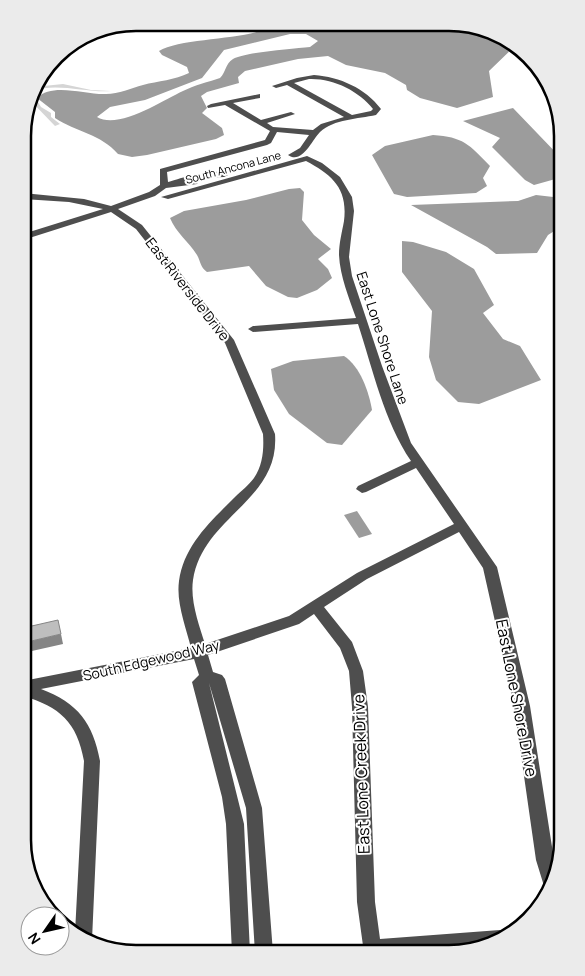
<svg xmlns="http://www.w3.org/2000/svg" width="585" height="976" viewBox="0 0 585 976" font-family="Manrope,sans-serif">
	<style>
		.green { fill: #d5d5d5 }
		.water { fill: #9c9c9c; fill-rule: evenodd }
		.lines { fill: none; stroke-linecap: round; stroke-linejoin: round }
		.minor { fill: #4e4e4e; fill-rule: evenodd }
		.shaded-wall { fill: #858585 }
		.building { fill: #bebebe; stroke: #858585 }
		.labels { text-anchor: middle; dominant-baseline: central; stroke-width: 4; stroke-linejoin: round; paint-order: stroke }
		.far-street-label { font-size: 11px; fill: #000; stroke: #fff }
		.street-label { font-size: 14px; fill: #000; stroke: #fff }
		.near-street-label { font-size: 16px; fill: #000; stroke: #fff }
		.rim { fill: none; stroke: #000; stroke-width: 2.5 }
	</style>
	<rect width="100%" height="100%" fill="#fff"/>
	<path class="green" d="M63,84l28,6 20,1c-24,2 -56,-9 -77,0l-1,3 8,13 10,6v4l9,7 -5,2 -25,-26 4,-13z"/>
	<g class="water">
		<path d="M273,23l198,2 45,20 -27,26 4,26 -36,11 -37,-10 -13,-8 -1,-5 -21,-12 -39,-8 -18,-9 -30,3 -53,12 -7,6 1,6 -32,9 -6,4 6,12 -5,5 20,15 2,7 -8,4 -69,16 -15,2 -14,-3c-17,-20 -42,-22 -63,-36v-6l-18,-14c15,-16 49,-3 69,-4 13,0 25,-6 37,-9 15,-4 32,-5 46,-12l-2,-6 -25,-12 -3,-4c24,-15 102,-10 114,-28zM290,34h16l12,7 -8,6c-18,2 -64,5 -77,12 -8,5 -7,13 -13,19 -12,4 -25,7 -37,13 -20,9 -64,39 -86,26l13,-10 35,-7 57,-22 22,-28z"/>
		<polygon points="513,108 562,159 562,172 558,173 559,178 534,185 525,180 492,147 500,138 463,121"/>
		<path d="M433,135c30,2 36,9 57,31l-7,12 4,8 -11,7 -69,4 -13,-3 -22,-39 13,-9z"/>
		<path d="M300,188l4,4 -2,28 12,15 17,14 -13,10 10,10 4,9 -15,12 -20,8 -9,-1 -22,-11 -17,-20 -42,6c-7,-5 -6,-10 -10,-17 -8,-13 -21,-22 -27,-37l14,-7 62,-11 43,-11z"/>
		<polygon points="536,195 562,198 562,226 548,235 537,253 496,254 487,247 411,205 518,201"/>
		<polygon points="402,241 413,242 446,252 474,269 494,305 483,313 503,339 520,346 541,380 479,404 458,402 436,380 429,357 432,311 402,272"/>
		<path d="M344,356c16,10 25,36 28,54l-30,35 -15,-2 -38,-29 -15,-24 -3,-21 22,-8z"/>
		<polygon points="357,511 372,534 359,538 344,515"/>
	</g>
	<g class="lines">
		<path class="minor" d="M314,75c26,2 51,13 67,34l-5,6c-18,4 -42,4 -56,17 -8,8 -18,33 -32,23l12,-7 9,-13 -32,-3 -6,11 -4,2 -100,27 1,10c14,-4 48,-16 60,-7l-4,2 -26,1 -4,2 4,2 -1,2 -31,4 -11,8 -37,13 24,16 92,115 41,94c5,67 -72,82 -82,146 -3,21 6,45 12,64l84,-28 68,-43 97,-49 -38,-56 -50,24 -4,1 -6,-4 2,-3 53,-25c-27,-40 -38,-91 -53,-137l-105,8 -5,-3 5,-3 103,-8c-7,-20 -16,-42 -17,-63 0,-12 3,-23 5,-34 4,-33 -12,-46 -38,-60l-138,38 -7,-2 146,-41 15,7 18,14 12,20 2,14 -5,46 3,19 30,90 29,77 86,124 33,139 25,160 -8,21 -3,-1 -8,-26 -22,-154 -31,-138 -24,-36 -92,47 -43,28 28,35 11,29 5,36 7,195 5,37 120,-9 7,4c-5,3 -10,9 -16,11 -32,13 -92,8 -127,8l-7,-51 -5,-195 -3,-36 -9,-23 -26,-34 -15,10 -91,31 5,17 9,3 3,4 37,129 11,145h-18l-9,-145 -37,-125 35,141 6,129h-18l-6,-129 -4,-27 -30,-115 7,-7 -5,-16 -153,30c37,14 52,34 59,72l-8,179 -17,-7 9,-172c-7,-39 -24,-54 -61,-65v-15l168,-33c-5,-21 -15,-45 -12,-67 5,-36 32,-60 56,-84 6,-6 14,-12 19,-19 9,-13 10,-29 9,-44l-38,-91 -89,-114 -25,-17 -88,28v-6l80,-25 -34,-7 -46,-3v-6l61,6 27,7 38,-14 11,-7v-16l105,-29 5,-9 -45,-26 -17,3 -1,-2 4,-2 49,-10v4l-27,5 28,17 30,-8 4,2 -28,9 6,4 40,3 8,-6 23,-7 -57,-32 -11,3 -4,-2 25,-8zM309,79c24,-1 50,12 64,30l-2,2 -19,4 -58,-32z"/>
	</g>
	<polygon class="shaded-wall" points="61,634 63,644 23,653 23,643"/>
	<polygon class="building" points="58,620 61,634 23,643 23,628"/>
	<g class="labels">
		<g class="far-street-label">
			<text transform="translate(233 167) rotate(-15)">South Ancona Lane</text>
		</g>
		<g class="street-label">
			<text transform="translate(188 289) rotate(52)">East Riverside Drive</text>
			<text transform="translate(383 338) rotate(72)">East Lone Shore Lane</text>
			<text transform="translate(151 660) rotate(-13)">South Edgewood Way</text>
		</g>
		<g class="near-street-label">
			<text transform="translate(517 698) rotate(79)">East Lone Shore Drive</text>
			<text transform="translate(361 774) rotate(-92)">East Lone Creek Drive</text>
		</g>
	</g>
	<path d="M0 0H585V976H0ZM136 31H449A105 105 0 0 1 554 136V840A105 105 0 0 1 449 945H136A105 105 0 0 1 31 840V136A105 105 0 0 1 136 31Z" fill="#ebebeb" fill-rule="evenodd"/>
	<path class="rim" d="M136 31H449A105 105 0 0 1 554 136V840A105 105 0 0 1 449 945H136A105 105 0 0 1 31 840V136A105 105 0 0 1 136 31Z"/>
	<g transform="translate(45 931) rotate(236)"><circle r="24" fill="#ffffff" stroke="#999999"/>
	<path d="M0-4L9 19L0 12L-9 19Z" fill="#000000"/>
	<text y="-8" font-size="14" font-weight="bold" text-anchor="middle" fill="#000000">N</text>
	</g>
</svg>
